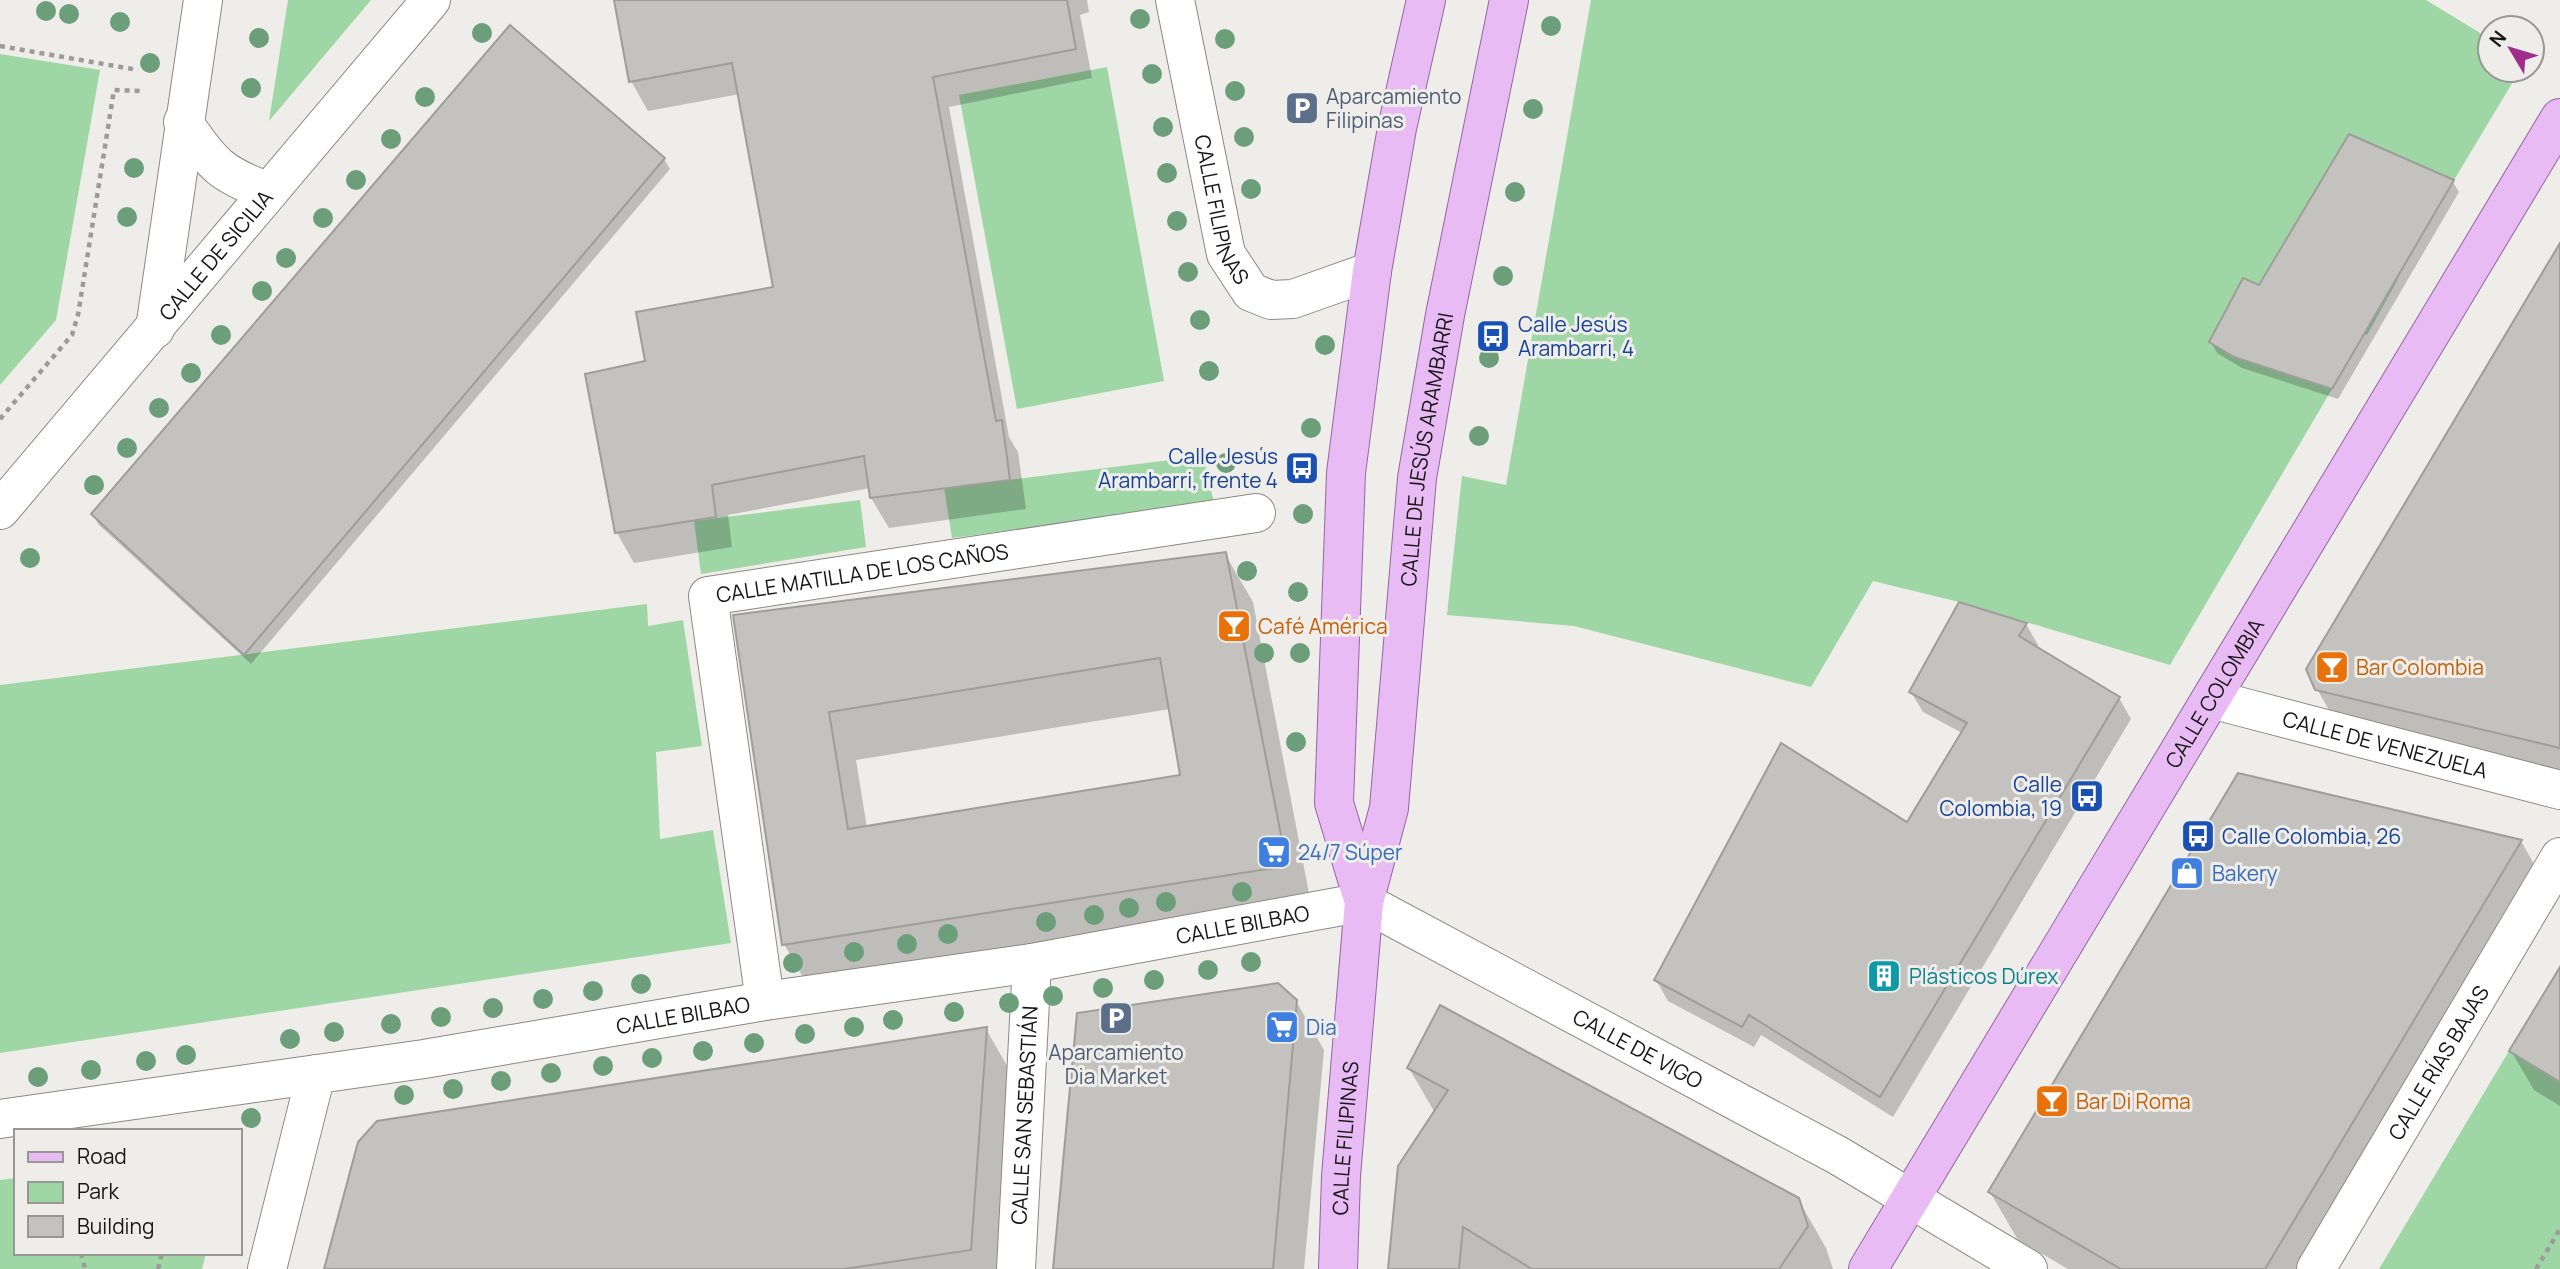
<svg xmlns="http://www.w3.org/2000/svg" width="2560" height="1269" viewBox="0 0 2560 1269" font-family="Manrope,sans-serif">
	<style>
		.green { fill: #9fd6a5 }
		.shadow { fill: #0003; fill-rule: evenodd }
		.building { fill: #c4c2be; stroke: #9f9d99; stroke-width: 2; fill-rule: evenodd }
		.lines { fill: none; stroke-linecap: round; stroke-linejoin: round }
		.minor-casing { stroke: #8b8986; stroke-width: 40 }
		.major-casing { stroke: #9664a3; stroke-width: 40 }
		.path { stroke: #9d9b98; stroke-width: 4.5; stroke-dasharray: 5 5; stroke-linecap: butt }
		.minor { stroke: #fff; stroke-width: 38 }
		.major { stroke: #e9bbf5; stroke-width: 38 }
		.tree { fill: #6c9e7a }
		.labels { text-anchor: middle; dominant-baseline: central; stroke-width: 6; stroke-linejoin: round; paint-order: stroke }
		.service-label { font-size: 21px; fill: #4e5e75; stroke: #efede9; text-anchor: start }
		.street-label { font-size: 21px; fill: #171615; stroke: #efede9 }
		.transit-label { font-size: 21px; fill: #164399; stroke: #efede9; text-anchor: start }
		.food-label { font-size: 21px; fill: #c56008; stroke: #efede9; text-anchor: start }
		.shop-label { font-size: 21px; fill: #366cbe; stroke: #efede9; text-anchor: start }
		.culture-label { font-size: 21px; fill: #0d838f; stroke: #efede9; text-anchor: start }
	</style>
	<rect width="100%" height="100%" fill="#efede9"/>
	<g class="green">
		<polygon points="288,0 371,0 269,121"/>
		<polygon points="1591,0 2426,0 2490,39 2490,70 2520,70 2454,180 2349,134 2288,237 2398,279 2367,335 2243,278 2209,342 2234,357 2332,389 2170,665 1959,602 1873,581 1811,687 1574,626 1447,615 1462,476 1506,485"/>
		<polygon points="0,54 100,70 56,320 0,385"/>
		<polygon points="1107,67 1164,381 1017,409 959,95"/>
		<polygon points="1203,456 1214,503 952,538 944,488"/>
		<polygon points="860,500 866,547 701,574 694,521"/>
		<polygon points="647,604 648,626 683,620 702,746 656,752 660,839 713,830 731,943 0,1053 0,685"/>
		<polygon points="2509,1051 2560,1082 2560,1269 2379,1269"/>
		<polygon points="16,1178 16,1253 206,1253 202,1269 0,1269 0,1180"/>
	</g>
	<g class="shadow">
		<polygon points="616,0 1087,0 1089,12 1080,15 1092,78 949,107 1009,437 1018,452 1026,509 889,528 871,498 870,488 728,515 732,547 634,563 617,533 587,376 647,363 775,288 740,94 648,111 631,81"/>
		<polygon points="2350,136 2453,182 2459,192 2338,399 2242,368 2217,353 2211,342 2260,287"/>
		<polygon points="664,159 670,169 251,664 99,525 93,515"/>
		<polygon points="2560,245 2560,789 2345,738 2317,689"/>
		<path d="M1225,554l28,48 60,312 -501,79 -28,-49 -49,-328zM1170,709l12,68 -315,51 -11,-68z"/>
		<polygon points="2026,624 2038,645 2036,648 2119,698 2131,719 1893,1117 1761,1035 1754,1047 1668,1001 1656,980 1907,825 1962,733 1923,712 1911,692"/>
		<polygon points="2521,841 2548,889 2321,1269 2068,1269 2018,1240 1990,1192"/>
		<polygon points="2560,970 2560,1106 2534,1090 2511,1051"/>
		<polygon points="1296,1001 1324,1050 1304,1269 1056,1269"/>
		<polygon points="986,1029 1014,1078 1001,1269 326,1269"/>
		<polygon points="1409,1068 1798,1199 1826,1248 1833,1269 1390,1269 1435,1113"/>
	</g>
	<g class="building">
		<polygon points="614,0 1067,0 1076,49 933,77 996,421 1002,420 1010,480 870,498 864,456 712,485 716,517 615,533 585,374 645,361 636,312 773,287 732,63 629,82"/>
		<polygon points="510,25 665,158 244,655 91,514"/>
		<polygon points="2349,134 2454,180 2332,389 2234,357 2209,342 2243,278 2259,285"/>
		<polygon points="2560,243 2560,748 2315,690 2306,669"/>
		<path d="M1226,552l61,314 -505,79 -49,-330zM1160,658l20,117 -332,54 -19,-117z"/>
		<polygon points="1959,602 2027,623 2019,636 2120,697 1880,1097 1749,1015 1742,1027 1654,980 1781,743 1907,822 1967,723 1909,692"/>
		<polygon points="2238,773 2522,840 2265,1269 2121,1269 1988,1192"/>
		<polygon points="2560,967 2560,1082 2509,1051"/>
		<polygon points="1278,983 1297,1000 1273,1269 1053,1269 1077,1013"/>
		<polygon points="1440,1005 1799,1198 1808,1226 1779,1269 1532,1269 1463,1227 1459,1269 1388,1269 1398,1166 1448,1090 1407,1068"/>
		<polygon points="987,1027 971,1250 844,1269 324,1269 358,1142 377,1121"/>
	</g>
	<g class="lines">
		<g class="minor-casing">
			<g id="minor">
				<path id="s1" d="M1175,0l51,254 25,38 20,8 22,-1 79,-28"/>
				<path d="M183,122c31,43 35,51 86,70"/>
				<polyline points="155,329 203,0"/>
				<path id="s2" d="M0,510l431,-510"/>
				<path id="s3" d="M2211,699l349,91"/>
				<path id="s4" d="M765,1001l-57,-405 548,-83"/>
				<path id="s5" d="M0,1119l424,-60 341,-58 267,-38 332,-61 475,254 189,113"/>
				<polyline points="267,1269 316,1074"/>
				<path id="s6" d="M1016,1269l16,-306"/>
				<path id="s7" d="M2316,1269l244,-412"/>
			</g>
		</g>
		<g class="major-casing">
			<g id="major">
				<path id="s8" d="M1364,902l25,-94 28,-330 28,-163 64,-315"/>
				<path id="s9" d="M1338,1269l3,-93 23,-274 -30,-99 12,-330 26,-202 25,-143 29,-128"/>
				<path id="s10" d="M1868,1269l692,-1151"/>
			</g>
		</g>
		<g class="path">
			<polyline points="0,46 138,70"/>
			<polyline points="0,419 72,335 78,315 114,90 142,91"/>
			<polyline points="81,1253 85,1269"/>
			<polyline points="158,1269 162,1253"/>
			<polyline points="2536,1269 2560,1229"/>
		</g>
		<use href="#minor" class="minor"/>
		<use href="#major" class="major"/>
	</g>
	<g class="tree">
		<circle cx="46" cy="11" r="10"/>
		<circle cx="69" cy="14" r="10"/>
		<circle cx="1140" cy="19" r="10"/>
		<circle cx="120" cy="22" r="10"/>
		<circle cx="1551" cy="26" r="10"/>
		<circle cx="482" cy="33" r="10"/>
		<circle cx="259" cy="38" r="10"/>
		<circle cx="1225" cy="39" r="10"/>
		<circle cx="150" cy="63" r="10"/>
		<circle cx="1152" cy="74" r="10"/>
		<circle cx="251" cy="88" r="10"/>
		<circle cx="1235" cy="91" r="10"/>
		<circle cx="425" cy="97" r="10"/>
		<circle cx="1533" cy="109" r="10"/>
		<circle cx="1163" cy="127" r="10"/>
		<circle cx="1244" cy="137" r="10"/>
		<circle cx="391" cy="139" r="10"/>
		<circle cx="134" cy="168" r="10"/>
		<circle cx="1167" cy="173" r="10"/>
		<circle cx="356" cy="180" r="10"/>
		<circle cx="1251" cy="189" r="10"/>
		<circle cx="1515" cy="192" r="10"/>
		<circle cx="127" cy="217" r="10"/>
		<circle cx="323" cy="218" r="10"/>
		<circle cx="1177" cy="221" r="10"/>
		<circle cx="286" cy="258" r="10"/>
		<circle cx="1188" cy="272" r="10"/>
		<circle cx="1503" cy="276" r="10"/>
		<circle cx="262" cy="291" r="10"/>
		<circle cx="1200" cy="320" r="10"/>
		<circle cx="221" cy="335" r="10"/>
		<circle cx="1325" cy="345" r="10"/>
		<circle cx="1489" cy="358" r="10"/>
		<circle cx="1209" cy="371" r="10"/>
		<circle cx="191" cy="373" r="10"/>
		<circle cx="159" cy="408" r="10"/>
		<circle cx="1311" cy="428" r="10"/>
		<circle cx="1479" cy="436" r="10"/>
		<circle cx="127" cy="448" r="10"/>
		<circle cx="1226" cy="463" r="10"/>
		<circle cx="94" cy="485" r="10"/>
		<circle cx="1303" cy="514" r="10"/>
		<circle cx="30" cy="558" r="10"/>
		<circle cx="1247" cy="571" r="10"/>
		<circle cx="1298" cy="592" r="10"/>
		<circle cx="1264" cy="653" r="10"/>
		<circle cx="1300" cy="653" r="10"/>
		<circle cx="1296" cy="742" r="10"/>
		<circle cx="1242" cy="892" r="10"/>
		<circle cx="1166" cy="902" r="10"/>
		<circle cx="1129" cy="908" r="10"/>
		<circle cx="1094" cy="915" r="10"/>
		<circle cx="1046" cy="922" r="10"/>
		<circle cx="948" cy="934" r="10"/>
		<circle cx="907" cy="944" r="10"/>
		<circle cx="854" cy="952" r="10"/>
		<circle cx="1251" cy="962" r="10"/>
		<circle cx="793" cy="963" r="10"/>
		<circle cx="1208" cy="970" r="10"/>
		<circle cx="1154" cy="980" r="10"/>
		<circle cx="641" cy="984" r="10"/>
		<circle cx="1103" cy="988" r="10"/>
		<circle cx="593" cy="991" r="10"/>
		<circle cx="1053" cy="996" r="10"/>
		<circle cx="543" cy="999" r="10"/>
		<circle cx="1009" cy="1003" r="10"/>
		<circle cx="493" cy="1008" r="10"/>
		<circle cx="954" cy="1012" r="10"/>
		<circle cx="441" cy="1017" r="10"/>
		<circle cx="893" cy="1020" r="10"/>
		<circle cx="391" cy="1024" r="10"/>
		<circle cx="854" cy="1027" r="10"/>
		<circle cx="334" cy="1032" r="10"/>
		<circle cx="805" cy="1034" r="10"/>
		<circle cx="290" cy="1039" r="10"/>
		<circle cx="754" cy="1043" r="10"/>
		<circle cx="703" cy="1051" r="10"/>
		<circle cx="186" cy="1055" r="10"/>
		<circle cx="652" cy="1058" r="10"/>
		<circle cx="146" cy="1061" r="10"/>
		<circle cx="603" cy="1066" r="10"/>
		<circle cx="91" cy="1070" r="10"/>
		<circle cx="551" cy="1073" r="10"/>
		<circle cx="38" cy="1077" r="10"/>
		<circle cx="501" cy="1081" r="10"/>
		<circle cx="453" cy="1089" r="10"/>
		<circle cx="404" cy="1095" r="10"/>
		<circle cx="251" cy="1118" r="10"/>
	</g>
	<defs>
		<g id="parking-square" transform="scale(1.75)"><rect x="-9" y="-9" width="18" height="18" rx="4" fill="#5c6f8a" stroke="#efede9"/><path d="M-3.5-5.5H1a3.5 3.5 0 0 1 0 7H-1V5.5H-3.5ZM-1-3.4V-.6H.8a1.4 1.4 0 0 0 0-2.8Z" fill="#fff"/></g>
		<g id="bus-square" transform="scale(1.75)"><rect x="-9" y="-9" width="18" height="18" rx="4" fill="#1a4fb4" stroke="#efede9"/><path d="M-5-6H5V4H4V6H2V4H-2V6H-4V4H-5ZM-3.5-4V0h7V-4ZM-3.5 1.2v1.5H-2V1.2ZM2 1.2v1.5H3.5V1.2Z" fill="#fff"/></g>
		<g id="bar-square" transform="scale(1.75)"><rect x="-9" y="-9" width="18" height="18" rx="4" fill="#e8710a" stroke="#efede9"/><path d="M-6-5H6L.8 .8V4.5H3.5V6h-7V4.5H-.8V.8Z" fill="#fff"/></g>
		<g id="supermarket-square" transform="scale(1.75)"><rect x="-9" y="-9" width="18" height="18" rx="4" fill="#3f7fe0" stroke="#efede9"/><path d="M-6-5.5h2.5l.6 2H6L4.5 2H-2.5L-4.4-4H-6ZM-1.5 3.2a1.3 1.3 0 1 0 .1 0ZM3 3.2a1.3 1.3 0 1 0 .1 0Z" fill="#fff"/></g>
		<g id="shop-square" transform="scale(1.75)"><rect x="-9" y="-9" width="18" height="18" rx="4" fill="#3f7fe0" stroke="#efede9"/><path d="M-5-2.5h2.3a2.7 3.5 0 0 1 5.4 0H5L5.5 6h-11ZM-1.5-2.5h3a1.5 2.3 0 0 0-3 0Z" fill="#fff"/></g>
		<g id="building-square" transform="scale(1.75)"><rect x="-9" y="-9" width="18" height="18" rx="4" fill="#0f9aa8" stroke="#efede9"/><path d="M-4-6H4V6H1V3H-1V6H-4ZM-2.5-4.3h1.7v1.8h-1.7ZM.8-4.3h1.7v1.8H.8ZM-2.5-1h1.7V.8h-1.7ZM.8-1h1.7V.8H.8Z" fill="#fff"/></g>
	</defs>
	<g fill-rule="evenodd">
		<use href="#parking-square" x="1302" y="108"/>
		<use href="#bus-square" x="1493" y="336"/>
		<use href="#bus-square" x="1302" y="468"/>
		<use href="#bar-square" x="1234" y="626"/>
		<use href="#bar-square" x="2332" y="667"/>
		<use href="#bus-square" x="2087" y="796"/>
		<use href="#bus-square" x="2198" y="836"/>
		<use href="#supermarket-square" x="1274" y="852"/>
		<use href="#shop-square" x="2187" y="873"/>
		<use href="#building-square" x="1884" y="976"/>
		<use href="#parking-square" x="1116" y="1018"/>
		<use href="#supermarket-square" x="1282" y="1027"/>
		<use href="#bar-square" x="2052" y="1101"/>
	</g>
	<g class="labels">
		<g class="service-label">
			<text x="1326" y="96">Aparcamiento<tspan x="1326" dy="24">Filipinas</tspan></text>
			<text x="1116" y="1052" text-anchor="middle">Aparcamiento<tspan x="1116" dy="24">Dia Market</tspan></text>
		</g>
		<g class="street-label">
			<text stroke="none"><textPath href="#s1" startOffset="215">CALLE FILIPINAS</textPath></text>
			<text stroke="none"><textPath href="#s2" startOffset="334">CALLE DE SICILIA</textPath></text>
			<text stroke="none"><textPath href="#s8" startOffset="458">CALLE DE JESÚS ARAMBARRI</textPath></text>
			<text stroke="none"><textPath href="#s4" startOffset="565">CALLE MATILLA DE LOS CAÑOS</textPath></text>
			<text stroke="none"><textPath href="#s10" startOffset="672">CALLE COLOMBIA</textPath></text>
			<text stroke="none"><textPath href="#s3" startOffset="180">CALLE DE VENEZUELA</textPath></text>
			<text stroke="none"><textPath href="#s5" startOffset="1258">CALLE BILBAO</textPath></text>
			<text stroke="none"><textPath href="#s5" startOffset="691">CALLE BILBAO</textPath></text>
			<text stroke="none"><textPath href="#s5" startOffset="1692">CALLE DE VIGO</textPath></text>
			<text stroke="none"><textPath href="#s7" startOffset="240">CALLE RÍAS BAJAS</textPath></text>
			<text stroke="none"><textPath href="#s6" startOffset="154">CALLE SAN SEBASTIÁN</textPath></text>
			<text stroke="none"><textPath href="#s9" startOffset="131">CALLE FILIPINAS</textPath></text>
		</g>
		<g class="transit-label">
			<text x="1518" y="324">Calle Jesús<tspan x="1518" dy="24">Arambarri, 4</tspan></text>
			<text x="1278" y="456" text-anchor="end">Calle Jesús<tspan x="1278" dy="24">Arambarri, frente 4</tspan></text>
			<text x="2062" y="784" text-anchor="end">Calle<tspan x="2062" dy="24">Colombia, 19</tspan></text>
			<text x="2222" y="836">Calle Colombia, 26</text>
		</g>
		<g class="food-label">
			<text x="1258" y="626">Café América</text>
			<text x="2356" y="667">Bar Colombia</text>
			<text x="2076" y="1101">Bar Di Roma</text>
		</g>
		<g class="shop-label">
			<text x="1298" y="852">24/7 Súper</text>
			<text x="2212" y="873">Bakery</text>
			<text x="1306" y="1027">Dia</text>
		</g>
		<g class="culture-label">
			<text x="1909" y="976">Plásticos Dúrex</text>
		</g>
	</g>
	<rect x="14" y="1129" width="228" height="126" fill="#efede9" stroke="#999794" stroke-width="2"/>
	<rect x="28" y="1152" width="35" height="10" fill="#e9bbf5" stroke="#999794" stroke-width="2"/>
	<text x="77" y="1164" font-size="21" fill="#171615">Road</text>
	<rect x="28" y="1182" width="35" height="21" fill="#9fd6a5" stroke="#999794" stroke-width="2"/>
	<text x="77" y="1199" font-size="21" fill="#171615">Park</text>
	<rect x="28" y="1216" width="35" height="21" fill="#c4c2be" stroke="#999794" stroke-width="2"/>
	<text x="77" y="1234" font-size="21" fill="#171615">Building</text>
	<g transform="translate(2511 49) rotate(308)"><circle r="33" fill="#efede9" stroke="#999794" stroke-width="2"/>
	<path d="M0-5L12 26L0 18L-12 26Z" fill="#9f2d89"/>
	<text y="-10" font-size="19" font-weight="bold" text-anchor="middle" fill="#171615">N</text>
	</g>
</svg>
